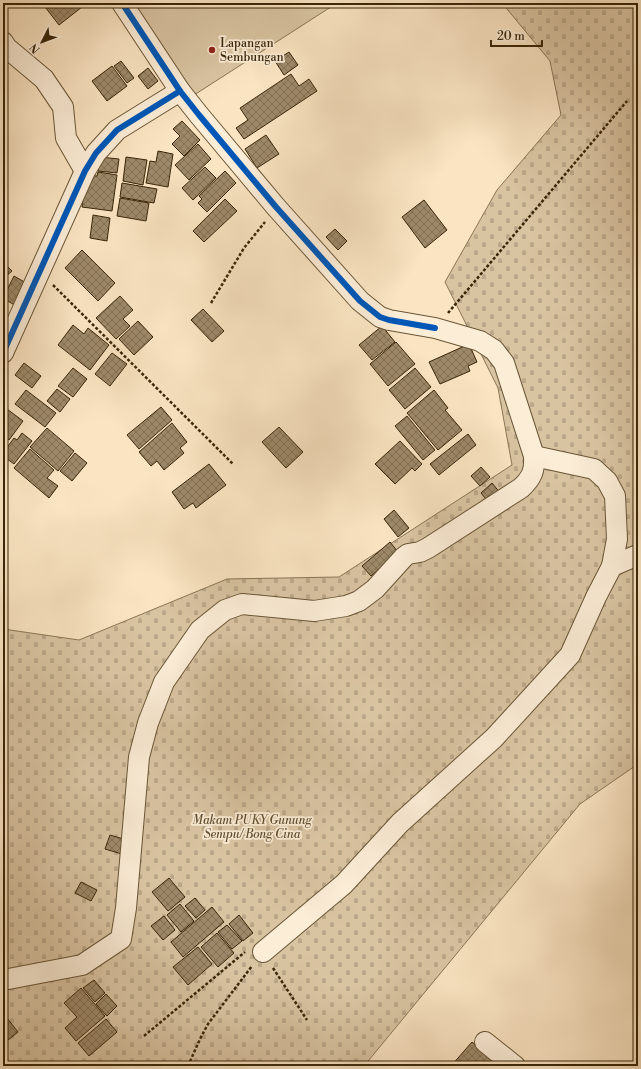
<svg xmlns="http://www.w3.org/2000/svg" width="641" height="1069" viewBox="0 0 641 1069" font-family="'Libre Bodoni',serif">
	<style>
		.cemetery { fill: url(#cemetery-stones); stroke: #897555 }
		.park { fill: #d9c4a2; stroke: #897555 }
		.building { fill: url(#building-cross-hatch); stroke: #392608 }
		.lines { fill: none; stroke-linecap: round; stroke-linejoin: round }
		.minor-casing { stroke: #695636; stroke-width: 22 }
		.path { stroke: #392608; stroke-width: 2.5; stroke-dasharray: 3 2; stroke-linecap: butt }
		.minor { stroke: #fcedd7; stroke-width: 20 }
		.cycleway-casing { stroke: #fcedd7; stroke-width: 8 }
		.cycleway { stroke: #0057b8; stroke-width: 6 }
		.poi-dot { fill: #8f2418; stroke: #fcedd7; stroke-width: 1.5 }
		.labels { text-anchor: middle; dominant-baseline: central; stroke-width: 3.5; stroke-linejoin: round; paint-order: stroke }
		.poi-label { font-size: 12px; fill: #392608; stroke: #fcedd7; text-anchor: start }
		.park-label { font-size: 12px; font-style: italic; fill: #614e2e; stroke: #fcedd7 }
	</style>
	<defs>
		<pattern id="cemetery-stones" width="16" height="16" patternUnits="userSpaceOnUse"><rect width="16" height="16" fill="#d9c4a2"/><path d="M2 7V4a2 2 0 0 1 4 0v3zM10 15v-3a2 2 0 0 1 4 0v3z" fill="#bba88a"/></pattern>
		<pattern id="building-cross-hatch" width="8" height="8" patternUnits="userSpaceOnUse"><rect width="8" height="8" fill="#9d8969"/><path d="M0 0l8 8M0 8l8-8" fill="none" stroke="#817054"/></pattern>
	</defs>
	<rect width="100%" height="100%" fill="#fae4c2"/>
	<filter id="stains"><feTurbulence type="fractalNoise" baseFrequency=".005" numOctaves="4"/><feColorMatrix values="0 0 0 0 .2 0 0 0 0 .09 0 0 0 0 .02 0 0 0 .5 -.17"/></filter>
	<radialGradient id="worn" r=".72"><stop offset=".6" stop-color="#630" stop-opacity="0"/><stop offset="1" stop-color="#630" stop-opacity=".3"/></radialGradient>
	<polygon class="cemetery" points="502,3 638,3 638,764 580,804 364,1066 3,1066 3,629 79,640 227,579 339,577 512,465 498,388 445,282 497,190 561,115 550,61"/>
	<polygon class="park" points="129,3 337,3 191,97"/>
	<g class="building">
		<polygon points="42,3 79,3 82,7 59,25"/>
		<polygon points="289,52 298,65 284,75 275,61"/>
		<polygon points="121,61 134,78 127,83 114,66"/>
		<polygon points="112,66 127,86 107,101 92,81"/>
		<polygon points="148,68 158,81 148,89 138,76"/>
		<polygon points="291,74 299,86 309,79 317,91 244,139 236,128 248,120 240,108"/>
		<polygon points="182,121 200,140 184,156 172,144 180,136 173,129"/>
		<polygon points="266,135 279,154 257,168 245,149"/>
		<polygon points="198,144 211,159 189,180 175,165"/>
		<polygon points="158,151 173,154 168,187 146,183 150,161 156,162"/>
		<polygon points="100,157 119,159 117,173 98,171"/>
		<polygon points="126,157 147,160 143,185 123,181"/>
		<polygon points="205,167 216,178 193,200 182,188"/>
		<polygon points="225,171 236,183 207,212 198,203 202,199 199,196"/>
		<polygon points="98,172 117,175 112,211 82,207 86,175 97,176"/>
		<polygon points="122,183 157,189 154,203 120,197"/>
		<polygon points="120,198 149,203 146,221 117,216"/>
		<polygon points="225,199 237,211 204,242 193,231"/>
		<polygon points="424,200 447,230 425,248 402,217"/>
		<polygon points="93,215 110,218 107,241 90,238"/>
		<polygon points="335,229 347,241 338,250 326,237"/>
		<polygon points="82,250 115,283 98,301 65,268"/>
		<polygon points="3,262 12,271 3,279"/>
		<polygon points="14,276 28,284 16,306 3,298"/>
		<polygon points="120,296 133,310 123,319 130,326 116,339 96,318"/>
		<polygon points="203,309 224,331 212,342 191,320"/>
		<polygon points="138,321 153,337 134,355 119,339"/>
		<polygon points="73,325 84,334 88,328 109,345 90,370 58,345"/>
		<polygon points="382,326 395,342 372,360 359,345"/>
		<polygon points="396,342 415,364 388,386 370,364"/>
		<polygon points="469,344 477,362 468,366 470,371 440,384 429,362"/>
		<polygon points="112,353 127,364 110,386 95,374"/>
		<polygon points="24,363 41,376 32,388 15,375"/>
		<polygon points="73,368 87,379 73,397 58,386"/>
		<polygon points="415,368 431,387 405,409 389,390"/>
		<polygon points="57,389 70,399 60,412 47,401"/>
		<polygon points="26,390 56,413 45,427 15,404"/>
		<polygon points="434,390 448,408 445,410 462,430 438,450 407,413"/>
		<polygon points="3,406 23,421 9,440 3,436"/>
		<polygon points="161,407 172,420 139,449 127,435"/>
		<polygon points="407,416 435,450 423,460 395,426"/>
		<polygon points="172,423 187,442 180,448 184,453 164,470 157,461 151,466 139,452"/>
		<polygon points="279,427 303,452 286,468 262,442"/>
		<polygon points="47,428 74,451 58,471 30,447"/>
		<polygon points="22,433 32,441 14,464 3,456 3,453 14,438 17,440"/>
		<polygon points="468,434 476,445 439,475 430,464"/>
		<polygon points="400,441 422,464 415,471 412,468 395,484 375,464"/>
		<polygon points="30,449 54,470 47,478 58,486 49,498 14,468"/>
		<polygon points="75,453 87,463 72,481 60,471"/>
		<polygon points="209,464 226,485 196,508 193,503 184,509 172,492"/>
		<polygon points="481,467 490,477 480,486 471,476"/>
		<polygon points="492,483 501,494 490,504 481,493"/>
		<polygon points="394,510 409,528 398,537 384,519"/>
		<polygon points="390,542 398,552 371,576 362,566"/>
		<polygon points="110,835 130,841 125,855 105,849"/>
		<polygon points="169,878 185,897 168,911 152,892"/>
		<polygon points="81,882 97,890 91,901 75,893"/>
		<polygon points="195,898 205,910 196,918 185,906"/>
		<polygon points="180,904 194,921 181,932 167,915"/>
		<polygon points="212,907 224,922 183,957 171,942"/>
		<polygon points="239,915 253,933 243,941 229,924"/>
		<polygon points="164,916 175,930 163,940 151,926"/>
		<polygon points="227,925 242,941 232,949 218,932"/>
		<polygon points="217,933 234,953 218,967 201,947"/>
		<polygon points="198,947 212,964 188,985 173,967"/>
		<polygon points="94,980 105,993 95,1002 83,988"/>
		<polygon points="81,988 105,1016 76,1041 65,1028 77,1017 64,1003"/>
		<polygon points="106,994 117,1006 107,1016 96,1004"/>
		<polygon points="3,1013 18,1032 3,1044"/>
		<polygon points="106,1019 117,1032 89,1056 78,1043"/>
		<polygon points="472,1042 501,1066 451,1066"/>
	</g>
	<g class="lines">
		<g class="minor-casing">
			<g id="minor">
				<polyline points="3,42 7,48 44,79 63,107 66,138 85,171"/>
				<polyline points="3,353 85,171 96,153 117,130 180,91"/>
				<polyline points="612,566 638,555"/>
				<polyline points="263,952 344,884 400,823 494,738 570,655 596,597 612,566 617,539 615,496 607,481 594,469 534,456"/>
				<path d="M3,980l79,-15 39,-26 5,-31 13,-151 9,-34 16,-41 36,-52 25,-20 17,-6 72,7 32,-5 13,-5 16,-12 29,-32 4,-3 12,-2 8,-4 93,-60c11,-10 14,-18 13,-32l-30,-93 -10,-13 -14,-9 -45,-13 -46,-8 -9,-3 -20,-16 -84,-94 -77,-92 -19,-24 -58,-88"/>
				<polyline points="485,1042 515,1066"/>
			</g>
		</g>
		<g class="path">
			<polyline points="53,285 233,464"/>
			<polyline points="211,303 244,248 265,222"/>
			<polyline points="448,313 627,101"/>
			<polyline points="273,968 307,1020"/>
			<polyline points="144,1036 245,952"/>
			<polyline points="188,1066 200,1039 208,1024 252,966"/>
		</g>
		<use href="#minor" class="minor"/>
		<g class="cycleway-casing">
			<g id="cycleway">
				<polyline points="122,3 180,91 199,115 276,207 360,301 380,317 389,320 435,328"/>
				<polyline points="3,353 85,171 96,153 117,130 180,91"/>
			</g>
		</g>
		<use href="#cycleway" class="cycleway"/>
	</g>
	<circle class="poi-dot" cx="212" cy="50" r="4"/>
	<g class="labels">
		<g class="poi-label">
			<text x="220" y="43">Lapangan<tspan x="220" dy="14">Sembungan</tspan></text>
		</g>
		<g class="park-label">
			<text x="252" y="820">Makam PUKY Gunung<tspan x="252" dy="14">Sempu/ Bong Cina</tspan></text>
		</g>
	</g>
	<rect width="641" height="1069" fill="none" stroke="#fae4c2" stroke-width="16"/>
	<rect x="4" y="4" width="633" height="1061" fill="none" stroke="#392608" stroke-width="2"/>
	<rect x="8" y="8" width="625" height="1053" fill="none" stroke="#392608"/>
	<g transform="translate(42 42) rotate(228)" stroke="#fcedd7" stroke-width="3" paint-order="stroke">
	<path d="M0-3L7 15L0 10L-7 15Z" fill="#392608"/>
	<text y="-6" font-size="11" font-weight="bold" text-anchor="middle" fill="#392608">N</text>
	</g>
	<path d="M491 40v6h51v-6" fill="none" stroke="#392608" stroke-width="2"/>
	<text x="497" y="40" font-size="12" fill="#392608" stroke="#fcedd7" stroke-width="3" paint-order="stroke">20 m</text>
	<rect width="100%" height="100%" filter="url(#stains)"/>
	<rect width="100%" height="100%" fill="url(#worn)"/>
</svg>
